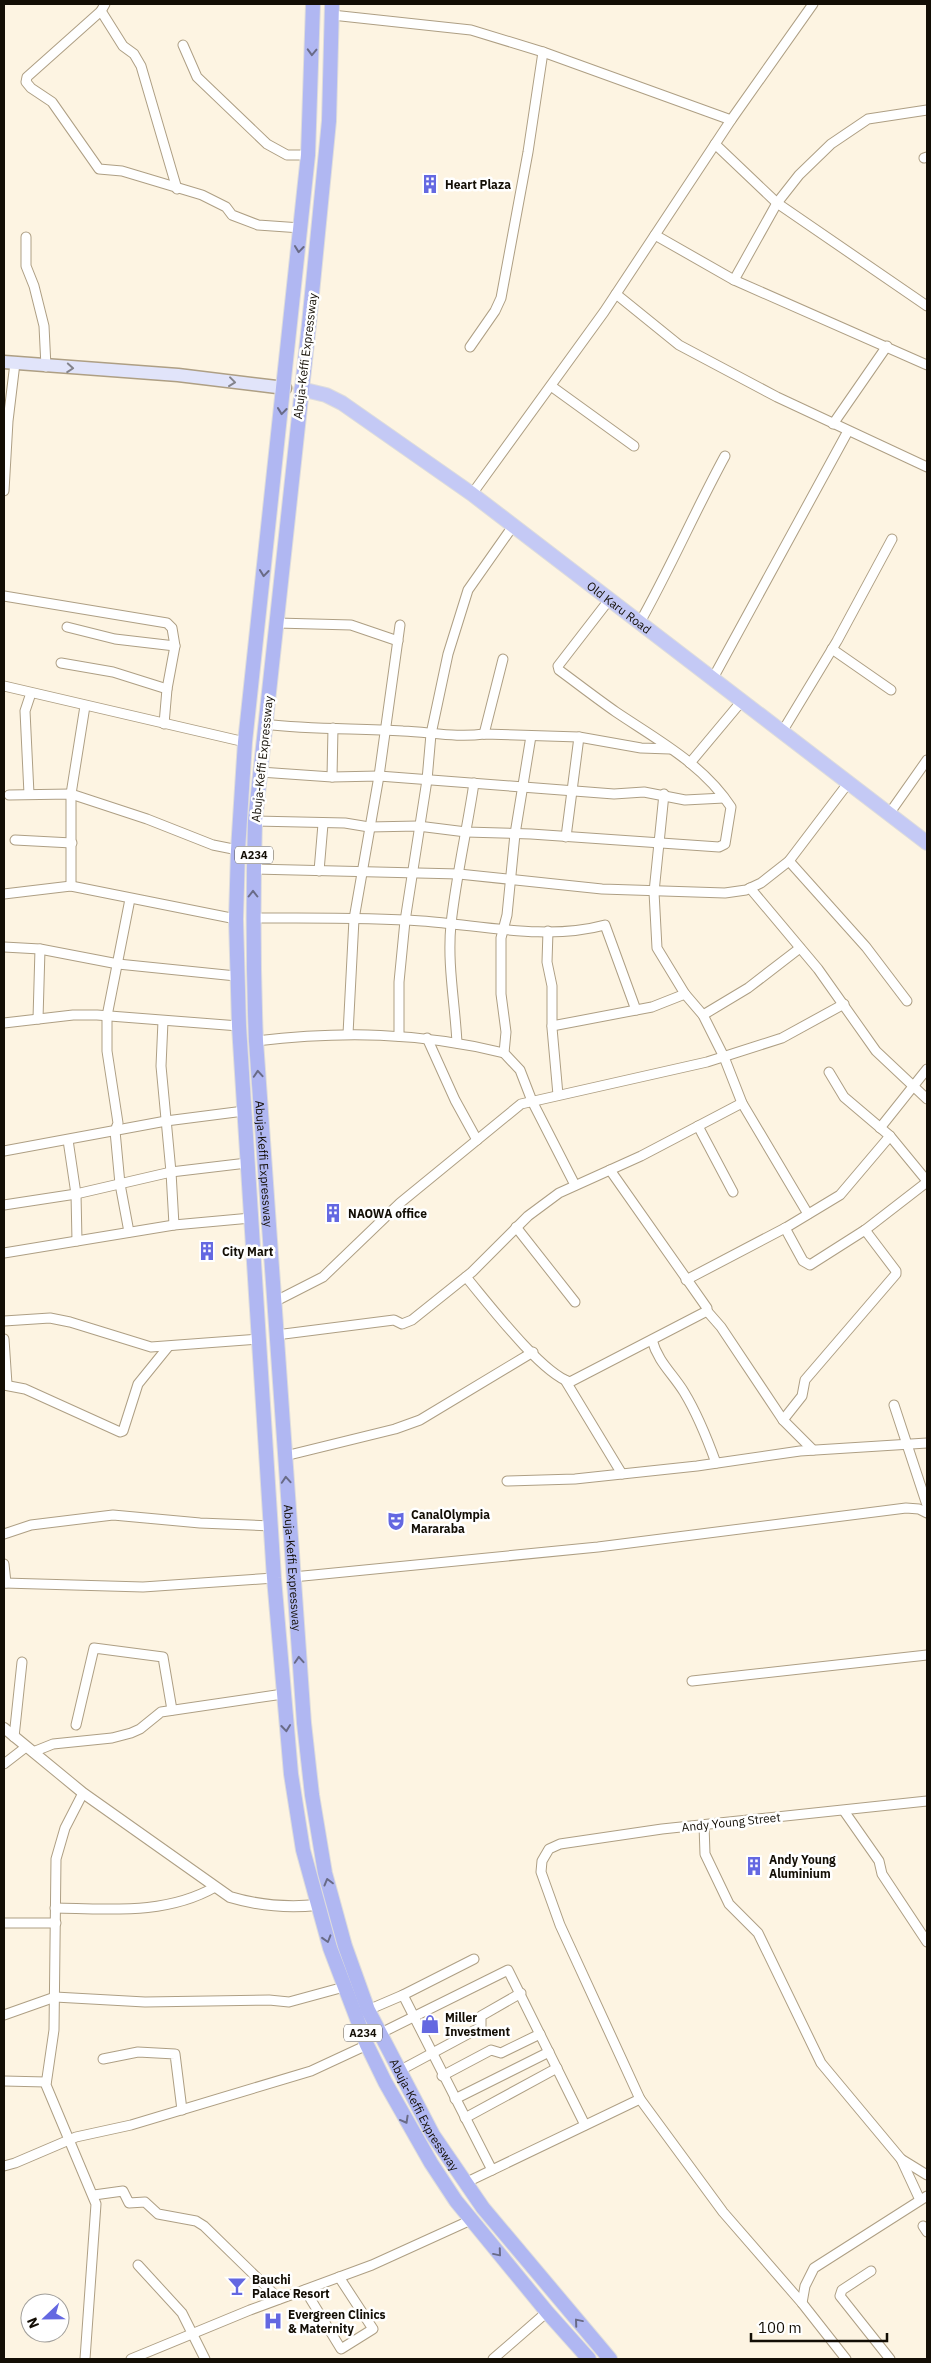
<svg xmlns="http://www.w3.org/2000/svg" width="931" height="2363" viewBox="0 0 931 2363" font-family="'IBM Plex Sans',sans-serif">
	<style>
		.lines { fill: none; stroke-linecap: round; stroke-linejoin: round }
		.minor-casing { stroke: #ae9f84; stroke-width: 11 }
		.tertiary-casing { stroke: #ae9f84; stroke-width: 12 }
		.secondary-casing { stroke: #ae9f84; stroke-width: 15 }
		.primary-casing { stroke: #dedddc; stroke-width: 16 }
		.trunk-casing { stroke: #dedddc; stroke-width: 16 }
		.minor { stroke: #fff; stroke-width: 9 }
		.tertiary { stroke: #fff; stroke-width: 10 }
		.secondary { stroke: #e1e4fa; stroke-width: 12 }
		.primary { stroke: #c4c9f5; stroke-width: 14 }
		.trunk { stroke: #b0b7f2; stroke-width: 14 }
		.oneway { stroke: #696b87 }
		.oneway2 { stroke: #84848c }
		.labels { text-anchor: middle; dominant-baseline: central; stroke-width: 5; stroke-linejoin: round; paint-order: stroke }
		.shield { fill: #fff; stroke: #5a5650; stroke-width: 1 }
		.shield-label { font-size: 11px; font-weight: bold; fill: #130e05 }
		.poi-label { font-size: 12px; font-weight: bold; fill: #130e05; stroke: #fff; text-anchor: start }
		.street-label { font-size: 12px; fill: #130e05; stroke: #fff }
	</style>
	<rect width="100%" height="100%" fill="#fdf4e2"/>
	<g class="lines">
		<g class="minor-casing">
			<g id="minor">
				<polyline points="105,4 101,11 27,77 26,82 31,88 52,102 99,169 122,171 202,195 226,207 232,215 258,225 301,228"/>
				<polyline points="101,11 123,46 134,54 141,66 177,189"/>
				<polyline points="332,15 471,30 543,52 731,120"/>
				<polyline points="183,45 197,77 267,144 287,155 308,155"/>
				<polyline points="715,144 777,203 927,306"/>
				<polyline points="924,158 927,157"/>
				<polyline points="655,235 734,280 927,365"/>
				<polyline points="26,237 26,266 34,286 44,326 46,367"/>
				<polyline points="734,280 777,203 799,175 831,144 868,119 927,110"/>
				<polyline points="616,294 679,345 777,397 927,467"/>
				<polyline points="470,347 495,311 501,298 528,152 543,52"/>
				<polyline points="551,386 634,446"/>
				<polyline points="833,424 887,346"/>
				<polyline points="4,491 8,421 15,363"/>
				<polyline points="472,494 604,312 731,120 813,4"/>
				<polyline points="4,596 167,623 172,628 175,646 167,689 164,724"/>
				<polyline points="277,623 351,625 398,641"/>
				<path d="M639,624c31,-55 56,-113 86,-168"/>
				<polyline points="67,627 115,639 175,646"/>
				<polyline points="832,649 891,690"/>
				<polyline points="61,663 113,672 167,689"/>
				<polyline points="712,680 848,431"/>
				<polyline points="4,686 245,742"/>
				<path d="M265,724c46,6 92,4 138,7 27,1 54,7 81,3l95,3 62,11 29,1"/>
				<polyline points="782,732 837,641 892,539"/>
				<polyline points="484,734 503,659"/>
				<polyline points="531,736 515,834 507,915 501,938 501,994 506,1032 504,1053 520,1070 532,1101 575,1185"/>
				<polyline points="690,763 741,702"/>
				<polyline points="260,772 332,777 379,776 614,794 644,792 685,800 724,798"/>
				<polyline points="332,777 333,728"/>
				<polyline points="29,794 25,711 31,693"/>
				<polyline points="664,794 654,892 657,948 685,994 703,1015 724,1057 742,1103 808,1214"/>
				<polyline points="9,795 71,794 147,819 213,845 238,850"/>
				<polyline points="889,814 927,760"/>
				<path d="M255,821l90,2 24,4 49,-1 48,6 65,2 188,13 6,-3 6,-37c-28,-43 -75,-68 -115,-95 -20,-14 -38,-28 -57,-42l-1,-4 51,-66"/>
				<polyline points="566,837 579,737"/>
				<polyline points="15,840 72,843"/>
				<polyline points="789,861 866,947 907,1001"/>
				<polyline points="253,869 459,874 602,889 725,893 746,890 761,883 789,861 849,782"/>
				<polyline points="319,871 323,824"/>
				<polyline points="71,886 71,794 85,706"/>
				<polyline points="750,888 818,969 876,1051 927,1099"/>
				<polyline points="4,894 71,886 236,919"/>
				<path d="M254,918c56,0 112,-1 168,3 59,4 124,20 183,4l31,85"/>
				<polyline points="548,931 547,962 552,986 552,1028 558,1095"/>
				<polyline points="4,947 40,949 118,964 236,976"/>
				<polyline points="703,1015 748,988 800,948"/>
				<polyline points="38,1019 40,949"/>
				<polyline points="163,1021 161,1066 171,1172 174,1225"/>
				<polyline points="4,1023 73,1015 97,1015 239,1026"/>
				<polyline points="552,1026 652,1007 685,994"/>
				<polyline points="348,1034 354,919 379,776 400,625"/>
				<polyline points="399,1036 399,982 405,921 427,780 431,734 448,654 468,590 513,526"/>
				<polyline points="427,1038 455,1100 477,1140"/>
				<path d="M256,1041c86,-10 163,-9 248,12"/>
				<path d="M457,1043c-2,-40 -10,-79 -6,-119 5,-47 16,-94 23,-141"/>
				<polyline points="829,1072 844,1097 890,1136 927,1181"/>
				<polyline points="698,1126 733,1192"/>
				<polyline points="880,1128 927,1069"/>
				<polyline points="68,1140 76,1194 77,1241"/>
				<polyline points="4,1151 166,1121 244,1111"/>
				<polyline points="4,1205 76,1194 171,1172 247,1163"/>
				<polyline points="516,1227 575,1302"/>
				<polyline points="785,1228 803,1261 810,1265 865,1230 927,1182"/>
				<polyline points="129,1232 120,1184 115,1131 118,1123 107,1051 107,1016 130,899"/>
				<polyline points="4,1253 174,1225 251,1218"/>
				<path d="M466,1277c21,25 75,96 104,105l137,-71v-3l-97,-138"/>
				<polyline points="686,1280 787,1227 840,1195 890,1136"/>
				<polyline points="274,1302 323,1277 400,1203 521,1104 707,1062 782,1038 844,1004"/>
				<polyline points="707,1311 721,1327 783,1420 813,1450"/>
				<polyline points="4,1321 50,1318 70,1322 151,1347 260,1339"/>
				<polyline points="276,1335 394,1320 402,1324 412,1320 472,1272 528,1216 559,1193 641,1156 742,1103"/>
				<polyline points="4,1339 7,1384"/>
				<path d="M652,1340c6,22 21,34 32,52 14,23 23,46 32,71"/>
				<polyline points="565,1380 622,1474"/>
				<polyline points="4,1385 25,1389 120,1432 123,1431 138,1384 168,1347"/>
				<polyline points="894,1405 927,1505"/>
				<polyline points="783,1420 802,1396 805,1380 896,1274 896,1271 865,1230"/>
				<polyline points="285,1456 395,1429 420,1420 533,1352"/>
				<polyline points="507,1481 575,1479 697,1466 800,1451 927,1443"/>
				<polyline points="4,1534 31,1525 113,1515 200,1523 271,1526"/>
				<polyline points="4,1564 6,1583"/>
				<polyline points="293,1577 598,1547 906,1508 919,1509 927,1513"/>
				<polyline points="4,1583 143,1587 274,1578"/>
				<polyline points="692,1681 927,1655"/>
				<polyline points="76,1725 94,1648 163,1657 172,1710"/>
				<polyline points="14,1737 22,1662"/>
				<polyline points="33,1752 53,1744 112,1738 131,1733 140,1729 161,1712 283,1694"/>
				<polyline points="4,1764 26,1747"/>
				<polyline points="83,1793 65,1828 56,1859 54,2030 46,2085 96,2204 85,2359"/>
				<polyline points="844,1811 879,1861 882,1874 927,1942"/>
				<polyline points="704,1825 705,1854 729,1904 758,1933 821,2063 901,2159 920,2200"/>
				<path d="M55,1908c55,1 111,7 160,-21"/>
				<polyline points="4,1923 56,1923"/>
				<polyline points="403,1995 492,2170"/>
				<polyline points="368,2010 403,1995 474,1959"/>
				<polyline points="4,2015 55,1997 145,2002 269,2000 289,2002 344,1987"/>
				<polyline points="381,2033 508,1970 585,2125"/>
				<polyline points="103,2059 138,2052 175,2054 182,2110"/>
				<polyline points="399,2071 479,2028 481,2026 481,2016 521,1993"/>
				<polyline points="442,2076 491,2050 501,2053 540,2034"/>
				<polyline points="4,2081 46,2082"/>
				<polyline points="455,2099 549,2052"/>
				<polyline points="465,2118 557,2068"/>
				<polyline points="901,2159 927,2175"/>
				<polyline points="4,2166 15,2163 76,2137 131,2125 311,2071 367,2045"/>
				<polyline points="465,2183 640,2099"/>
				<polyline points="94,2195 123,2191 129,2203 145,2202 158,2214 196,2221 204,2226 279,2299"/>
				<polyline points="923,2226 927,2232"/>
				<polyline points="138,2265 182,2313 205,2359"/>
				<polyline points="871,2271 842,2290 840,2296 890,2359"/>
				<polyline points="305,2290 341,2349 373,2329 339,2277"/>
				<polyline points="802,2303 805,2286 814,2268 927,2196"/>
				<polyline points="131,2359 250,2310 372,2265 471,2220"/>
				<polyline points="493,2359 547,2312"/>
				<polyline points="846,2359 802,2303 723,2212 640,2099 560,1925 541,1872 542,1861 549,1849 560,1844 662,1829 927,1801"/>
			</g>
		</g>
		<g class="tertiary-casing">
			<path id="tertiary" d="M4,1728l79,65 147,104c30,9 56,11 87,8"/>
		</g>
		<g class="secondary-casing">
			<polyline id="secondary" points="4,362 178,375 285,388"/>
		</g>
		<g class="primary-casing">
			<g id="primary">
				<path id="s1" d="M301,389l25,6 16,8 130,91 455,349"/>
			</g>
		</g>
		<g class="trunk-casing">
			<g id="trunk">
				<polyline points="313,4 308,155 245,742 238,850 236,919 239,1026 274,1578 291,1774 303,1850 330,1948 367,2045 385,2082 431,2163 456,2201 547,2312 589,2359"/>
				<path id="s2" d="M332,4l-3,117 -20,203 -54,497c-2,73 -2,146 1,220l48,682 8,72 13,78 20,73 23,64 65,125 50,73 127,151"/>
			</g>
		</g>
		<use href="#minor" class="minor"/>
		<use href="#tertiary" class="tertiary"/>
		<use href="#secondary" class="secondary"/>
		<use href="#primary" class="primary"/>
		<use href="#trunk" class="trunk"/>
	</g>
	<defs><path id="oneway-chevron" d="M-2-3.5L2.5 0L-2 3.5" fill="none" stroke-width="1.6" stroke-linecap="round" stroke-linejoin="round" transform="scale(1.25)"/></defs>
	<g class="oneway">
		<use href="#oneway-chevron" transform="translate(312 52) rotate(92)"/>
		<use href="#oneway-chevron" transform="translate(299 249) rotate(96)"/>
		<use href="#oneway-chevron" transform="translate(282 411) rotate(96)"/>
		<use href="#oneway-chevron" transform="translate(264 573) rotate(96)"/>
		<use href="#oneway-chevron" transform="translate(253 894) rotate(-90)"/>
		<use href="#oneway-chevron" transform="translate(258 1074) rotate(-94)"/>
		<use href="#oneway-chevron" transform="translate(286 1480) rotate(-94)"/>
		<use href="#oneway-chevron" transform="translate(299 1660) rotate(-94)"/>
		<use href="#oneway-chevron" transform="translate(286 1728) rotate(84)"/>
		<use href="#oneway-chevron" transform="translate(328 1882) rotate(-105)"/>
		<use href="#oneway-chevron" transform="translate(327 1939) rotate(73)"/>
		<use href="#oneway-chevron" transform="translate(405 2120) rotate(61)"/>
		<use href="#oneway-chevron" transform="translate(498 2253) rotate(50)"/>
		<use href="#oneway-chevron" transform="translate(578 2322) rotate(-130)"/>
	</g>
	<g class="oneway2">
		<use href="#oneway-chevron" transform="translate(70 368) rotate(4)"/>
		<use href="#oneway-chevron" transform="translate(232 382) rotate(7)"/>
	</g>
	<defs>
		<g id="building-bare" transform="scale(1.5)"><path d="M-4-6H4V6H1V3H-1V6H-4ZM-2.5-4.3h1.7v1.8h-1.7ZM.8-4.3h1.7v1.8H.8ZM-2.5-1h1.7V.8h-1.7ZM.8-1h1.7V.8H.8Z" fill="#6468e1" stroke="#fff" stroke-width="2.5" paint-order="stroke"/></g>
		<g id="theatre-bare" transform="scale(1.5)"><path d="M-5-5.5Q0-4 5-5.5V0Q5 5 0 6Q-5 5-5 0ZM-3.3-2.5H-1v1.5H-3.3ZM1-2.5H3.3v1.5H1ZM-2.8 1Q0 5.5 2.8 1Z" fill="#6468e1" stroke="#fff" stroke-width="2.5" paint-order="stroke"/></g>
		<g id="shop-bare" transform="scale(1.5)"><path d="M-5-2.5h2.3a2.7 3.5 0 0 1 5.4 0H5L5.5 6h-11ZM-1.5-2.5h3a1.5 2.3 0 0 0-3 0Z" fill="#6468e1" stroke="#fff" stroke-width="2.5" paint-order="stroke"/></g>
		<g id="bar-bare" transform="scale(1.5)"><path d="M-6-5H6L.8 .8V4.5H3.5V6h-7V4.5H-.8V.8Z" fill="#6468e1" stroke="#fff" stroke-width="2.5" paint-order="stroke"/></g>
		<g id="hospital-bare" transform="scale(1.5)"><path d="M-5-5h3v3.5h4V-5h3V5h-3V1.5h-4V5h-3Z" fill="#6468e1" stroke="#fff" stroke-width="2.5" paint-order="stroke"/></g>
	</defs>
	<g fill-rule="evenodd">
		<use href="#building-bare" x="430" y="184"/>
		<use href="#building-bare" x="333" y="1213"/>
		<use href="#building-bare" x="207" y="1251"/>
		<use href="#theatre-bare" x="396" y="1521"/>
		<use href="#building-bare" x="754" y="1866"/>
		<use href="#shop-bare" x="430" y="2024"/>
		<use href="#bar-bare" x="237" y="2286"/>
		<use href="#hospital-bare" x="273" y="2321"/>
	</g>
	<g class="labels">
		<g class="shield">
			<rect x="235" y="846.5" width="38" height="17" rx="4"/>
			<rect x="344" y="2024.5" width="38" height="17" rx="4"/>
		</g>
		<g class="shield-label">
			<text x="254" y="855">A234</text>
			<text x="363" y="2033">A234</text>
		</g>
		<g class="poi-label">
			<text x="445" y="184">Heart Plaza</text>
			<text x="348" y="1213">NAOWA office</text>
			<text x="222" y="1251">City Mart</text>
			<text x="411" y="1514">CanalOlympia<tspan x="411" dy="14">Mararaba</tspan></text>
			<text x="769" y="1859">Andy Young<tspan x="769" dy="14">Aluminium</tspan></text>
			<text x="445" y="2017">Miller<tspan x="445" dy="14">Investment</tspan></text>
			<text x="252" y="2279">Bauchi<tspan x="252" dy="14">Palace Resort</tspan></text>
			<text x="288" y="2314">Evergreen Clinics<tspan x="288" dy="14">&amp; Maternity</tspan></text>
		</g>
		<g class="street-label">
			<text transform="translate(305 356) rotate(-83)">Abuja-Keffi Expressway</text>
			<text stroke="none"><textPath href="#s1" startOffset="388">Old Karu Road</textPath></text>
			<text transform="translate(262 759) rotate(-84)">Abuja-Keffi Expressway</text>
			<text stroke="none"><textPath href="#s2" startOffset="1164">Abuja-Keffi Expressway</textPath></text>
			<text stroke="none"><textPath href="#s2" startOffset="1569">Abuja-Keffi Expressway</textPath></text>
			<text transform="translate(731 1822) rotate(-6)">Andy Young Street</text>
			<text stroke="none"><textPath href="#s2" startOffset="2139">Abuja-Keffi Expressway</textPath></text>
		</g>
	</g>
	<rect width="931" height="2363" fill="none" stroke="#130e05" stroke-width="10"/>
	<g transform="translate(45 2318) rotate(248)"><circle r="24" fill="#ffffff" stroke="#a19f9b"/>
	<path d="M0-4L9 19L0 12L-9 19Z" fill="#6468e1"/>
	<text y="-8" font-size="14" font-weight="bold" text-anchor="middle" fill="#130e05">N</text>
	</g>
	<path d="M751 2333v8h136v-8" fill="none" stroke="#130e05" stroke-width="2.5"/>
	<text x="758" y="2333" font-size="15" fill="#130e05" stroke="#ffffff" stroke-width="4" paint-order="stroke">100 m</text>
</svg>
